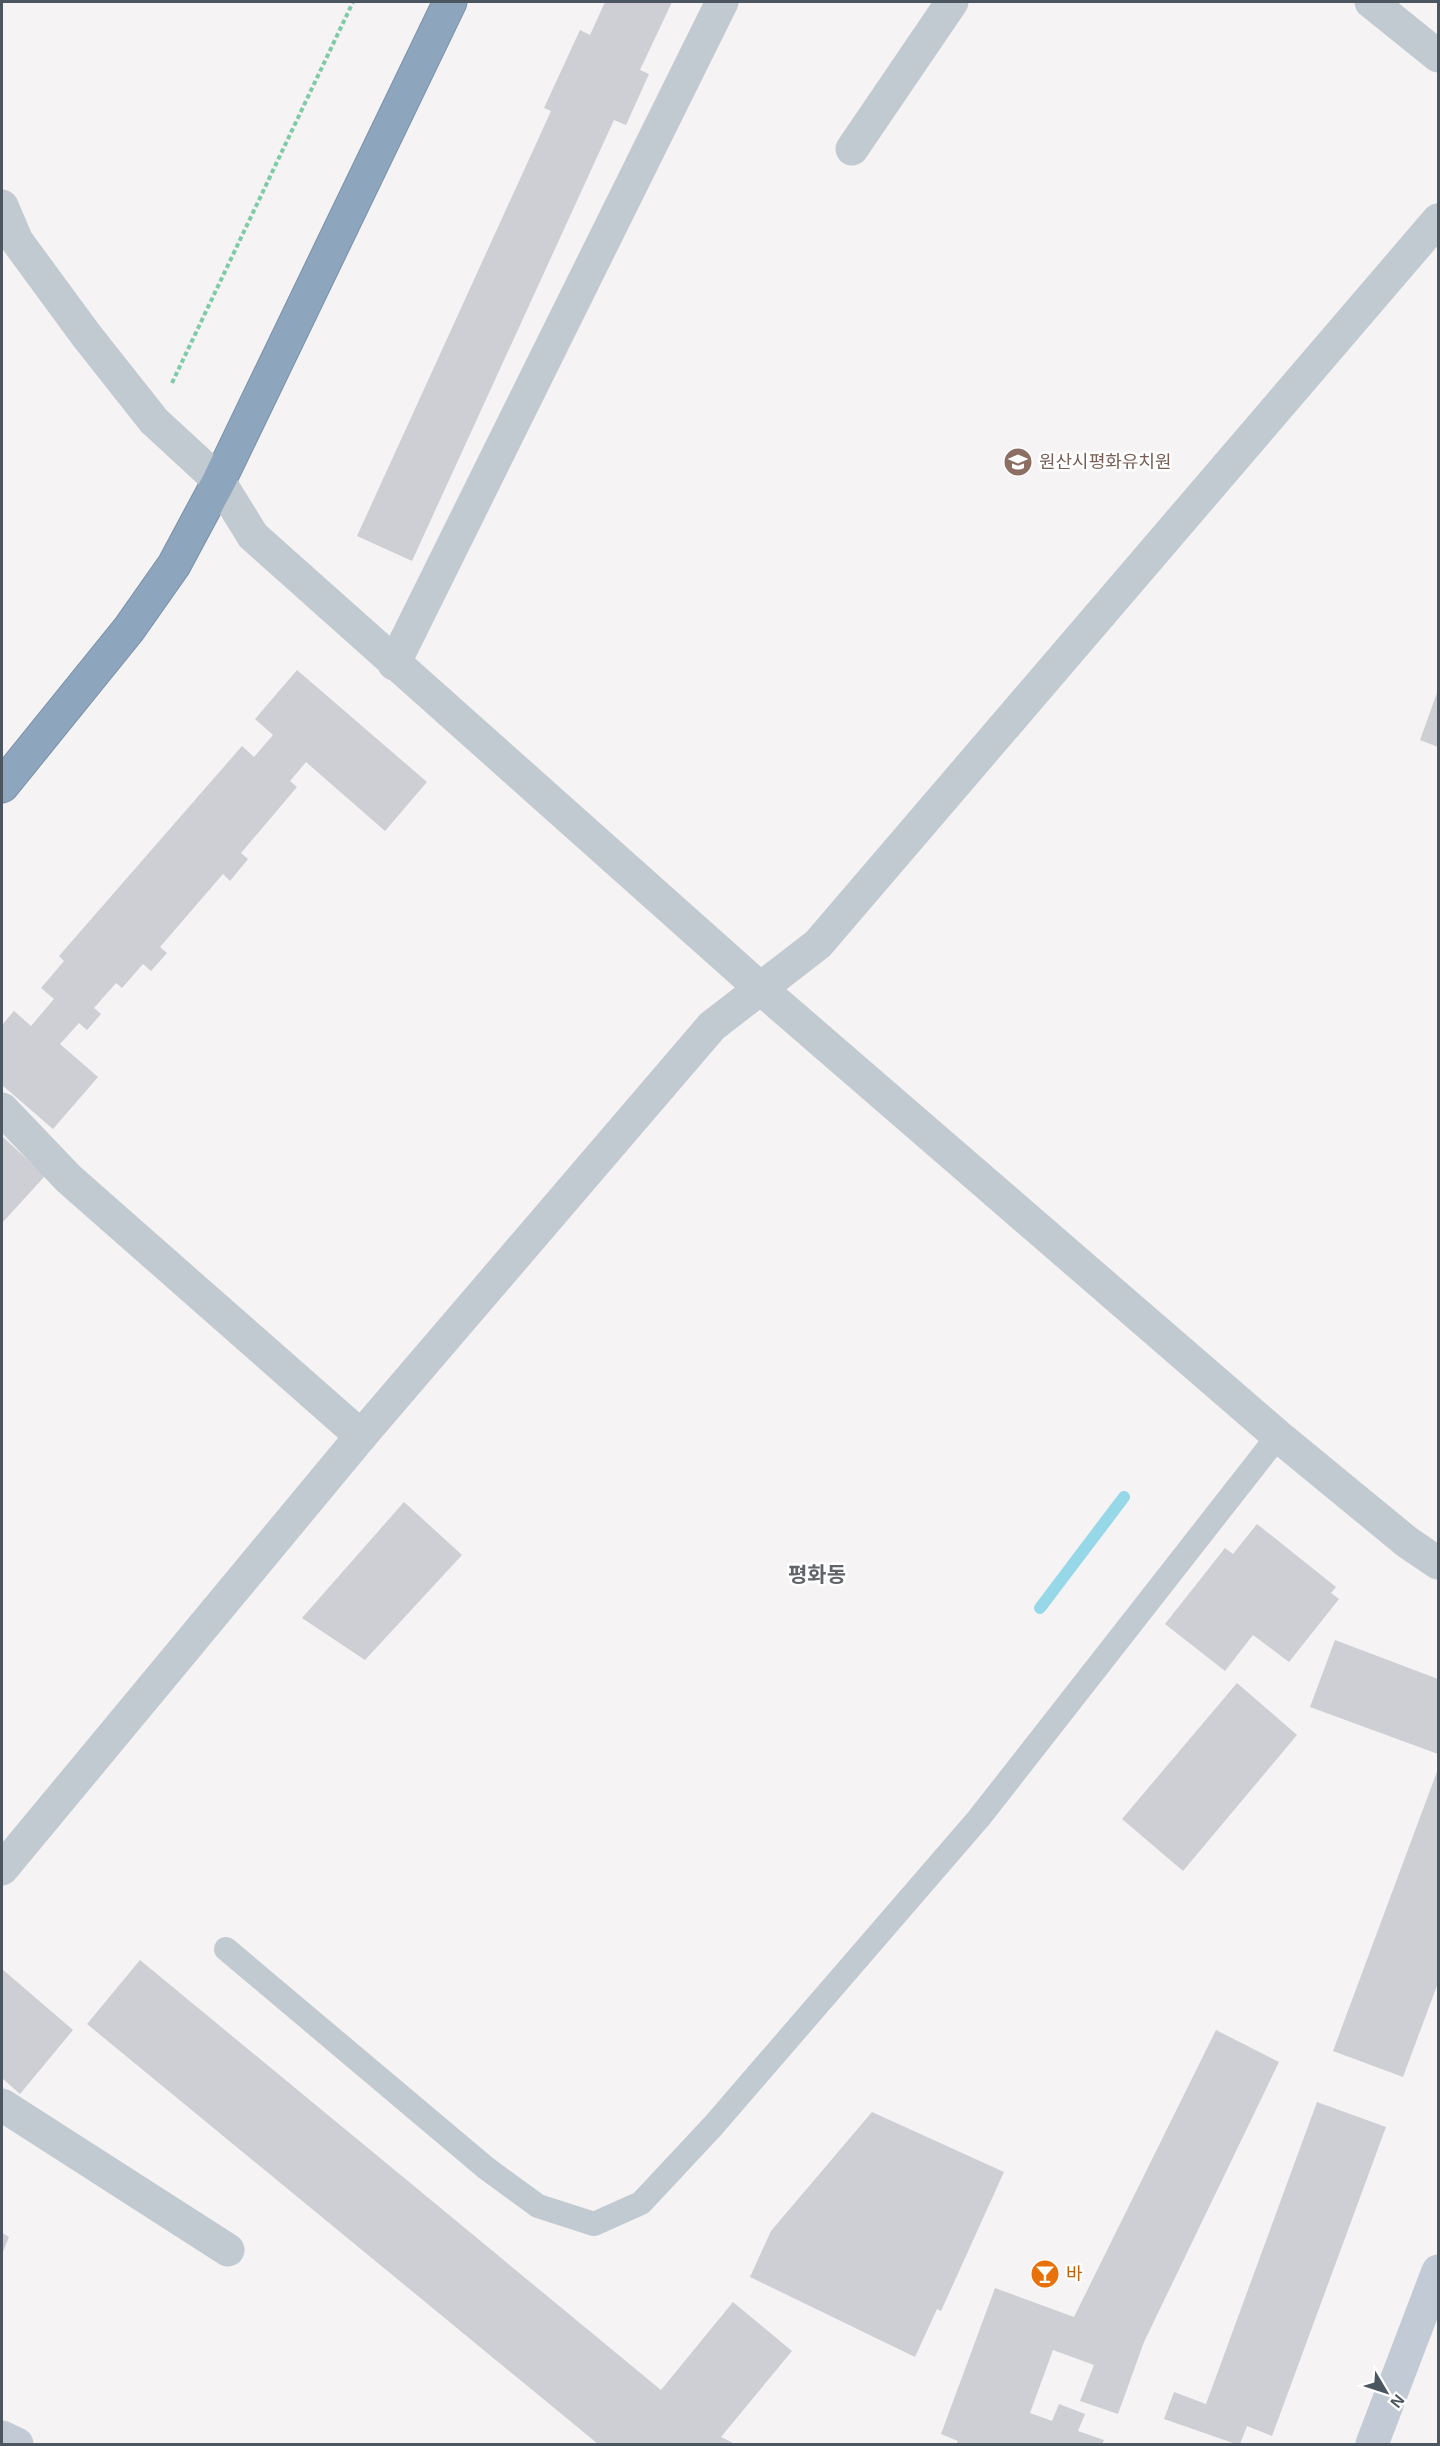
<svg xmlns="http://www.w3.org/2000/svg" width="1440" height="2446" viewBox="0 0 1440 2446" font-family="Helvetica,'Noto Sans KR',sans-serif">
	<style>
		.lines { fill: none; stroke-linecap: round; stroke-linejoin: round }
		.stream { stroke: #96d7e8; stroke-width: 12 }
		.building { fill: #cdcfd5 }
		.highway-casing { stroke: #7990aa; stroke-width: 35 }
		.path { stroke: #7fcba6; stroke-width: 4; stroke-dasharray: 4.5 3; stroke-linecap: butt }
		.lane { stroke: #c2cad1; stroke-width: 24 }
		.street { stroke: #c2cad1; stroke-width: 33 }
		.secondary { stroke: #c2cbd5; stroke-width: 33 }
		.highway { stroke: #8ea5be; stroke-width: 33 }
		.labels { text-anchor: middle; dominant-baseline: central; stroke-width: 5; stroke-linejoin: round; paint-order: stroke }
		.education-label { font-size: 18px; fill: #785e54; stroke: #fff; text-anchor: start }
		.food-label { font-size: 18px; fill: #c56008; stroke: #fff; text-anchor: start }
		.quarter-label { font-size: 21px; font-weight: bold; fill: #606367; stroke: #fff }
	</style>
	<rect width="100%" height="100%" fill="#f5f3f3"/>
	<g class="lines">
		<polyline class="stream" points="1040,1608 1124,1497"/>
	</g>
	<g class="building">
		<polygon points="605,2 672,2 640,70 649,74 626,125 614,120 412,561 357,536 551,111 544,108 580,30 590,35"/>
		<polygon points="297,670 427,782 385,831 306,762 290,781 297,787 241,853 248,859 230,881 223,874 160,947 167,953 151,971 143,964 122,988 116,983 94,1008 101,1014 87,1030 79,1023 60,1044 98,1077 53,1129 2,1085 2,1025 14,1011 31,1026 54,999 41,988 64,961 59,956 242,746 254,757 273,735 255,719"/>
		<polygon points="1438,690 1438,747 1420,740"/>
		<polygon points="2,1136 45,1176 2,1223"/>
		<polygon points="404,1502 462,1555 365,1660 302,1618"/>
		<polygon points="1257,1524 1336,1587 1331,1593 1339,1599 1289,1662 1253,1635 1225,1671 1165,1624 1225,1548 1233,1554"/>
		<polygon points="1335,1640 1438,1679 1438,1754 1310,1707"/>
		<polygon points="1237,1683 1297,1735 1183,1871 1122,1819"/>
		<polygon points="1438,1769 1438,1983 1403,2077 1333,2051"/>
		<polygon points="140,1960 661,2390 733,2302 792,2351 721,2437 735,2444 598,2444 87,2024"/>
		<polygon points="2,1969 73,2030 20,2094 2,2078"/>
		<polygon points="1216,2030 1279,2062 1144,2342 1118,2414 1080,2401 1094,2365 1053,2350 1030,2413 1052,2421 1059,2404 1085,2414 1078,2431 1104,2440 1102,2444 956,2444 958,2441 941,2434 995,2288 1074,2317"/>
		<polygon points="1317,2102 1386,2127 1272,2436 1247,2426 1240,2444 1236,2444 1164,2419 1174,2392 1206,2404"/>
		<polygon points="872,2112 1004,2172 941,2311 937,2309 915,2357 750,2277 771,2231"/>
		<polygon points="2,2233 9,2237 2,2254"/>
	</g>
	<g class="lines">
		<g class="highway-casing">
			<polyline id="highway" points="2,786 129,629 174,565 219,481 450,2"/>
		</g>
		<polyline class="path" points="172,383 353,2"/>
		<polyline class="lane" points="226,1949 486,2168 538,2206 594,2224 641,2203 713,2126 979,1818 1278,1436"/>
		<g class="street">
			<polyline points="1371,2 1438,56"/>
			<polyline points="852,149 952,2"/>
			<polyline points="2,206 17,241 86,335 154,421 219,481 253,536 760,988 1278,1436 1407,1542 1438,1563"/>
			<polyline points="394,664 722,2"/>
			<polyline points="2,1109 69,1179 361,1436"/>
			<polyline points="2,1869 361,1436 712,1026 818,944 1438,220"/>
			<polyline points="2,2105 228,2250"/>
		</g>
		<g class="secondary">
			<polyline points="2,2437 17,2444"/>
			<polyline points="1372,2444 1438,2271"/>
		</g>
		<use href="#highway" class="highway"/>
	</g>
	<defs>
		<g id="school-disc" transform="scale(1.5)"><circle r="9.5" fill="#8d6e63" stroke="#fff"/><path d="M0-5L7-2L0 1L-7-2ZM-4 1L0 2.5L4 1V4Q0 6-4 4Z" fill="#fff"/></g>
		<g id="bar-disc" transform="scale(1.5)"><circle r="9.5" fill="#e8710a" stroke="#fff"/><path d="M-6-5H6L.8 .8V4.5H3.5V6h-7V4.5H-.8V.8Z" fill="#fff"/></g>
	</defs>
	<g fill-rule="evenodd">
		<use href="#school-disc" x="1018" y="462"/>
		<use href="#bar-disc" x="1045" y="2274"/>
	</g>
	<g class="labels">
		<g class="education-label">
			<text x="1039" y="462">원산시평화유치원</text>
		</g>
		<g class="food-label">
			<text x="1066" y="2274">바</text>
		</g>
		<g class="quarter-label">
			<text x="817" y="1574">평화동</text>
		</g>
	</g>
	<rect width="1440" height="2446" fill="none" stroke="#4b5660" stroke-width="6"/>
	<g transform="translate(1386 2392) rotate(129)" stroke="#ffffff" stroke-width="4.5" paint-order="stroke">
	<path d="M0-4.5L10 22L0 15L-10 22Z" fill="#4b5660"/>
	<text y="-9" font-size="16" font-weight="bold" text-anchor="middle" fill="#4b5660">N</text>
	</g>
</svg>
